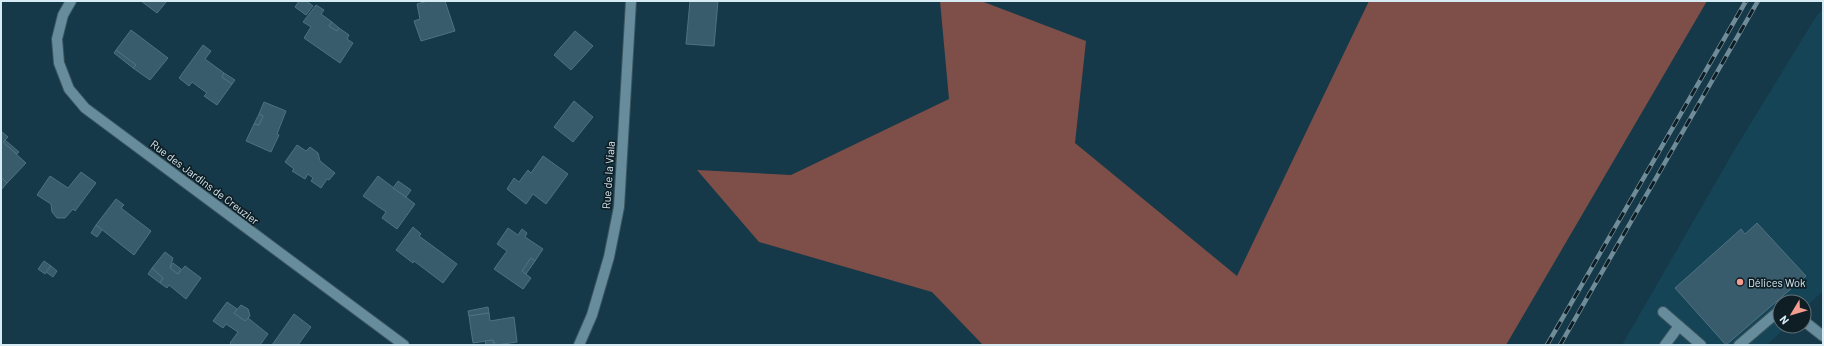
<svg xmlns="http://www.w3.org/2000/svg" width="1824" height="346" viewBox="0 0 1824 346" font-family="Barlow,sans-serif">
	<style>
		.built { fill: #154456 }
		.green { fill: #7e4e48 }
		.building { fill: #385c6c; stroke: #4e7282 }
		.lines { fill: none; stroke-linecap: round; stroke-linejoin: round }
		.minor-casing { stroke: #3b555f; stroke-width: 12 }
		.minor { stroke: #678c9c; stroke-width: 10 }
		.rail-casing { stroke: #708c99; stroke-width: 4.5 }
		.rail { stroke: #0f1e25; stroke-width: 3; stroke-dasharray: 9; stroke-linecap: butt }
		.poi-dot { fill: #f59c90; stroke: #0f1e25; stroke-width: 1.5 }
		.labels { text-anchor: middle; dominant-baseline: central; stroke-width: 3.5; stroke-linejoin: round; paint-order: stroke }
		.street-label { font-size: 11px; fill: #d7ebf4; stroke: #0f1e25 }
		.poi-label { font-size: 11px; fill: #d7ebf4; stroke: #0f1e25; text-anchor: start }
	</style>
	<rect width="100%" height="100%" fill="#153948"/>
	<polygon class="built" points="1823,10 1823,291 1804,309 1804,302 1780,302 1780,326 1787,326 1767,345 1622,345 1735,149 1817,15"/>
	<polygon class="green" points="940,1 981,1 1086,41 1075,143 1237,276 1369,1 1707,1 1506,345 983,345 932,292 759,242 697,170 791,175 949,99"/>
	<g class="building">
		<polygon points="141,1 167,1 157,13"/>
		<polygon points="299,1 306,1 313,6 306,15 295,7"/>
		<polygon points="428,1 445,1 455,31 421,41 414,21 420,19 417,4"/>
		<polygon points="690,1 718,1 714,46 686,44"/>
		<polygon points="316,5 324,10 321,14 332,22 329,26 337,31 339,28 349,35 347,39 353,43 340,63 304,38 311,27 303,22"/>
		<polygon points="332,22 339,28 337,31 329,26"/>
		<polygon points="131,30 168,58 150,80 133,68 136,65 116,50"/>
		<polygon points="575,31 593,46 571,70 554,55"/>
		<polygon points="203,45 211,51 205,59 224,73 222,77 232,84 217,105 204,96 207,93 192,82 189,86 179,78"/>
		<polygon points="116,50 136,65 133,68 114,53"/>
		<polygon points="224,73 235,80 232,84 222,77"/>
		<polygon points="574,101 593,117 573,142 554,127"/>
		<polygon points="264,102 286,111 277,134 279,135 271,152 246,141 254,124 259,125 263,116 259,114"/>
		<polygon points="259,114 263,116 259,125 254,124"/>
		<polygon points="1,131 8,137 3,142 26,163 7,183 1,177"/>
		<polygon points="5,140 19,152 17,154 3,142"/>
		<polygon points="297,145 306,151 310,147 318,153 320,161 335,173 329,180 327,179 321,188 311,181 313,178 308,174 305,179 292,171 294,169 285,162"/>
		<polygon points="543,156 568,174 546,204 533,194 526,204 507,189 514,178 519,182 528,170 531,173"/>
		<polygon points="81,172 96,183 75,211 73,209 65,218 57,218 52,212 51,204 37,195 50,176 68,188"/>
		<polygon points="378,176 415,204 397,229 382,218 386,212 363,196"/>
		<polygon points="1,177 7,183 1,190"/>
		<polygon points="398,181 411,190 406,197 393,188"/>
		<polygon points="116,199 124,205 121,208 151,231 134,255 96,225"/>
		<polygon points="1757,223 1806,276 1726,345 1675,288 1741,229 1745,234"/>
		<polygon points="96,225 102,230 97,237 91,233"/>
		<polygon points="413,227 421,234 419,236 457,264 443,283 414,261 413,263 396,250"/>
		<polygon points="508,228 518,235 522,229 527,233 525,237 543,249 535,261 531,258 522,271 531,278 523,289 494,269 507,251 497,244"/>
		<polygon points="165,252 173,258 170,268 178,274 185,266 201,278 186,299 169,285 167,288 160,283 163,278 152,268"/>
		<polygon points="531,258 535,261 526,274 522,271"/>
		<polygon points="44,261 51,266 45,274 38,269"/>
		<polygon points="173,263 181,269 178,274 170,268"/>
		<polygon points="51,266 57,271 53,277 46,272"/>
		<polygon points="152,268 163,278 160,283 148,274"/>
		<polygon points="227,302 237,309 234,313 245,321 248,318 268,334 260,345 232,345 230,343 238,332 226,324 223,328 213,321"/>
		<polygon points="241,305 248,309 250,316 245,321 234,313"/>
		<polygon points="488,307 489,313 469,316 468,311"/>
		<polygon points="489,313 490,321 514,317 517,342 496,345 493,340 473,343 469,316"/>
		<polygon points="294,314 311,327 298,345 272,345"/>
		<polygon points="493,340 494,345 486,345 485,341"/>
	</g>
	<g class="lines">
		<g class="minor-casing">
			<g id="minor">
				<polyline points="71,1 63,15 57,39 59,63 69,89 85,108 404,345"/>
				<polyline points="1663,312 1701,345"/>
				<polyline points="1804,321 1823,336"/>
				<polyline points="579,345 592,315 609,257 619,207 631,1"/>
				<polyline points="1665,345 1679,326"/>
				<polyline points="1739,345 1780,310"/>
			</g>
		</g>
		<use href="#minor" class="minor"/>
		<g class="rail-casing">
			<g id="rail">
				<polyline points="1547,345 1746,1"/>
				<polyline points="1560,345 1758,1"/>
			</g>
		</g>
		<use href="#rail" class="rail"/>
	</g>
	<circle class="poi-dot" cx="1740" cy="282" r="4"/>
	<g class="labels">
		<g class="street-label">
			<text transform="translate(608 175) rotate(-86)">Rue de la Viala</text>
			<text transform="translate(205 182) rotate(37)">Rue des Jardins de Creuzier</text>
		</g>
		<g class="poi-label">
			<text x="1748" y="282">Délices Wok</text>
		</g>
	</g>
	<rect width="1824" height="346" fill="none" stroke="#d7ebf4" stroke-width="4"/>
	<g transform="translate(1792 314) rotate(232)"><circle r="19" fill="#0f1e25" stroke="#5f7078"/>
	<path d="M0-3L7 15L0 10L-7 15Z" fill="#f59c90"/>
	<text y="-6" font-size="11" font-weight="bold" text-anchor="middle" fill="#d7ebf4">N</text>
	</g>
</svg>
